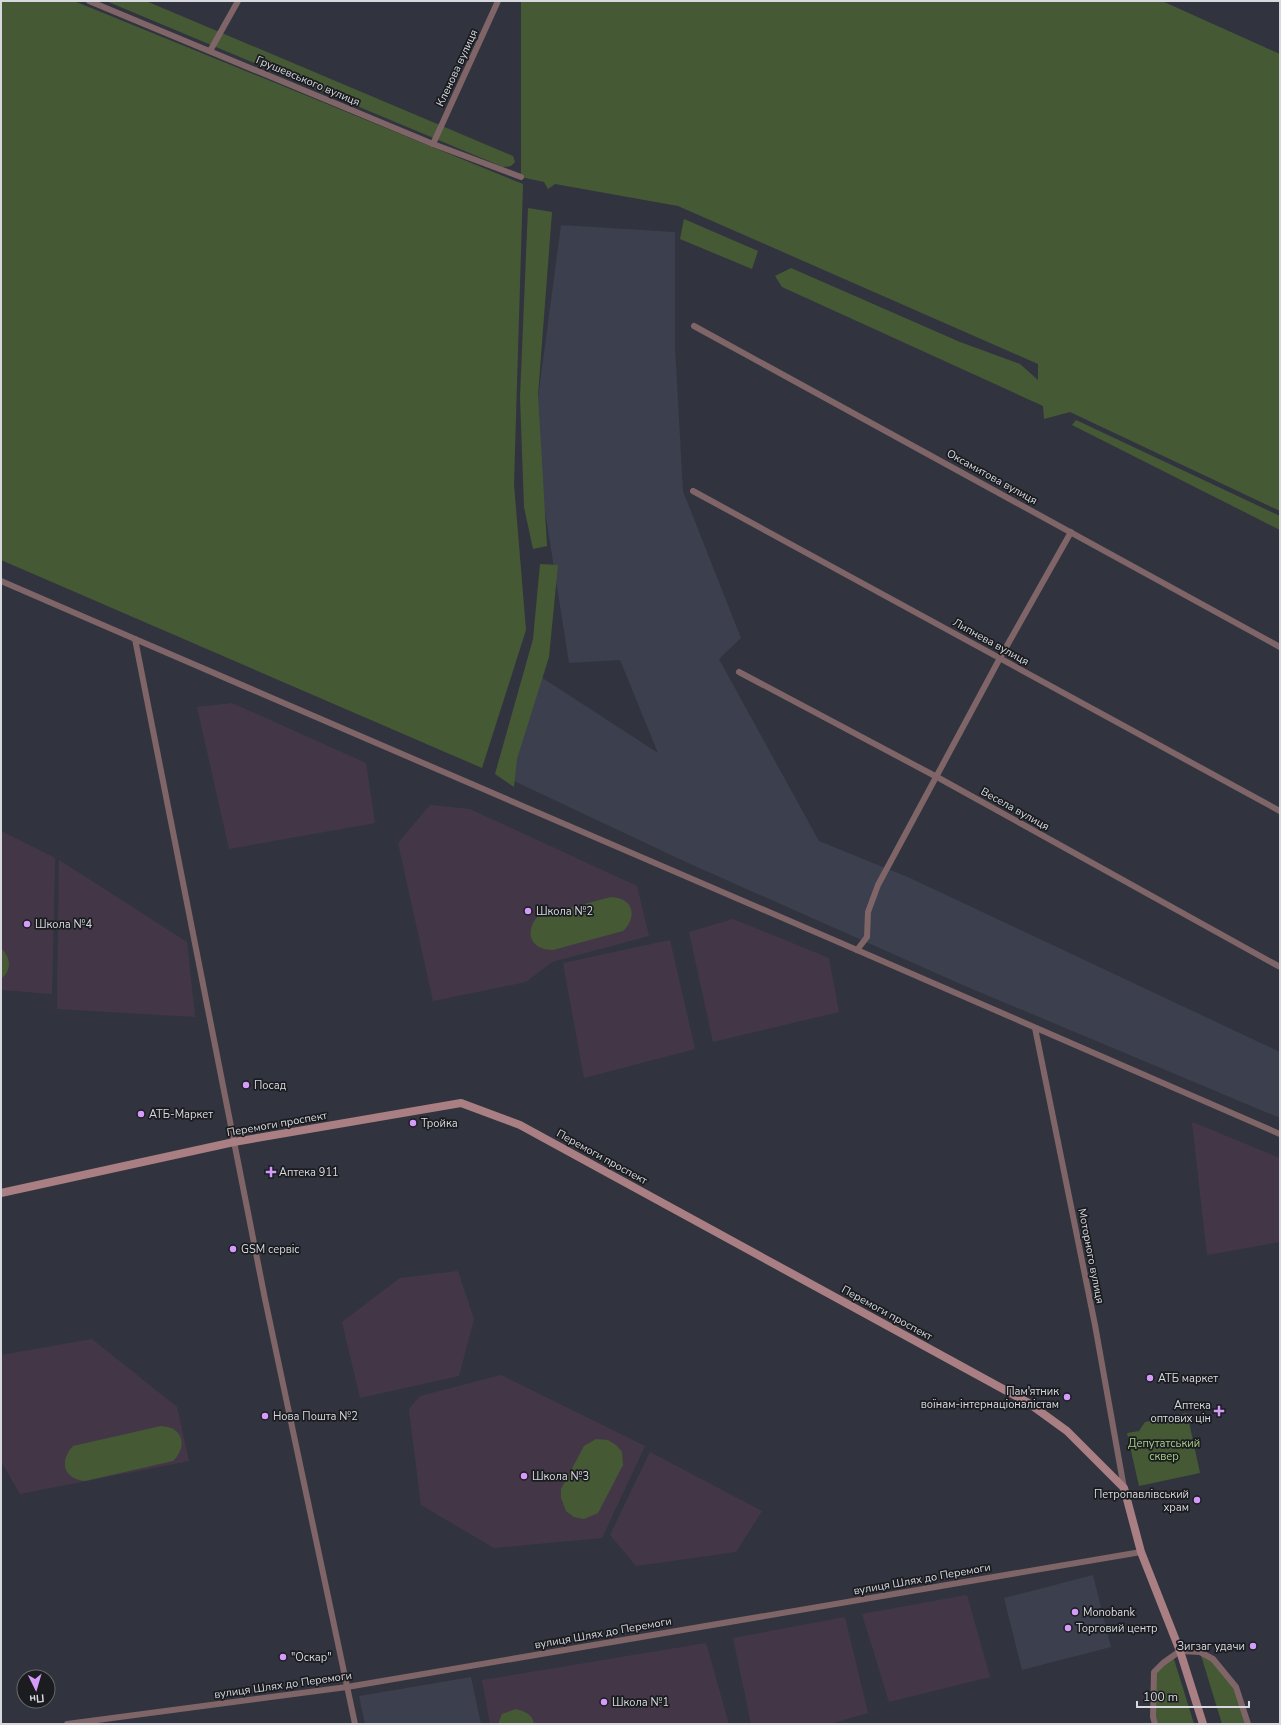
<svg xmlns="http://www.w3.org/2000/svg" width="1281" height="1725" viewBox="0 0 1281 1725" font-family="'Nunito Sans',sans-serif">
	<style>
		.built { fill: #3b3f4e }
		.education { fill: #433747 }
		.green { fill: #465935 }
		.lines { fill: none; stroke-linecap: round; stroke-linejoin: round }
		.street { stroke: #7f6567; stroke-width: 6 }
		.secondary { stroke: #a97f83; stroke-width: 8 }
		.poi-dot { fill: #d69bfa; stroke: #1a1c20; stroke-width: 1.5 }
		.labels { text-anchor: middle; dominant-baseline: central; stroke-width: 3.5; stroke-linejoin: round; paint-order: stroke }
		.street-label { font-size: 11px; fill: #d7d9df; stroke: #1a1c20 }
		.poi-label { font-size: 11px; fill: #d7d9df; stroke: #1a1c20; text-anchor: start }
		.park-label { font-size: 11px; fill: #a9cf87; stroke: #1a1c20 }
	</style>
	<rect width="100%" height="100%" fill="#31343e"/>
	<g class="built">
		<polygon points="561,225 675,232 675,347 683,491 741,638 719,659 819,841 910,878 1280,1052 1280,1118 965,986 688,863 503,776 541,677 658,753 620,660 569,663 533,435"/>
		<polygon points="1093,1575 1111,1647 1022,1670 1004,1598"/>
		<polygon points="471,1677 481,1724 365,1724 359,1696"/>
	</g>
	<g class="education">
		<polygon points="232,703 366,763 375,823 229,849 197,707"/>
		<polygon points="430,805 470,809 637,886 649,936 552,962 526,982 433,1001 398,843"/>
		<polygon points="1,831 55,858 52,994 1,990"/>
		<polygon points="59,860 187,942 195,1017 57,1009"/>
		<polygon points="733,919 829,958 839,1012 713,1042 689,932"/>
		<polygon points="670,940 695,1049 584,1078 563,963"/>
		<polygon points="1192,1122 1280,1158 1280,1242 1207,1255"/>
		<polygon points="458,1271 474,1319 459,1376 360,1398 342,1322 400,1278"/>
		<polygon points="92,1339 177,1407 189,1461 20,1494 1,1461 1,1355"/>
		<polygon points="501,1375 645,1446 602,1538 494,1548 421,1505 409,1409 420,1396"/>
		<polygon points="650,1452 762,1511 736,1552 636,1566 610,1535"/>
		<polygon points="967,1595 990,1677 889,1702 862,1614"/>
		<polygon points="845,1617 868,1713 830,1724 751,1724 733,1638"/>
		<polygon points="706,1643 729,1724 490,1724 482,1680"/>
	</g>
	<g class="green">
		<polygon points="1,1 74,1 523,184 514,484 526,630 482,768 1,560"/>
		<polygon points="106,1 146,1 513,156 515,162 511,166 503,167"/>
		<polygon points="521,1 1162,1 1280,54 1280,511 1070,412 1044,419 1043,406 782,287 775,276 791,268 960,342 1020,364 1038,380 1038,364 678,206 555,184 548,189 544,182 521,177"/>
		<polygon points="528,208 552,212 538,395 547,546 533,549 524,507 520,397"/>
		<polygon points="684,219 758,251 752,269 680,239"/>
		<polygon points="1076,420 1280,516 1280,530 1072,425"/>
		<polygon points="540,564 558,565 549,657 517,759 514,787 495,774 533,639"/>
		<path d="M611,897c22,1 27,19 12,34l-70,19c-23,0 -29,-18 -15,-34z"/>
		<path d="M1,948c10,10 11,22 0,31z"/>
		<polygon points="1187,1413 1200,1473 1139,1486 1127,1433 1139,1431 1145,1422"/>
		<path d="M161,1426c22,1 27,20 12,35l-88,20c-22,-2 -26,-20 -12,-35z"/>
		<polygon points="596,1439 608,1440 616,1445 622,1452 623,1465 598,1513 584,1519 574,1517 566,1511 561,1498 561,1489 584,1446"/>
		<polygon points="1200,1652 1213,1659 1236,1687 1248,1724 1222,1724"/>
		<polygon points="1173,1656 1194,1724 1155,1724 1154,1672"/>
		<path d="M516,1709c10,3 16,5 18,15h-36l4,-10z"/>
	</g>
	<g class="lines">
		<g class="street">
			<polyline points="89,1 433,144 521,177"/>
			<polyline points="210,51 238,1"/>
			<polyline points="433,144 498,1"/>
			<polyline points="694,326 1280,647"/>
			<polyline points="693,491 1280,811"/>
			<polyline points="1,581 135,639"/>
			<polyline points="739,672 937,777 1280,967"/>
			<polyline points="857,950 867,937 868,912 878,885 1000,658 1071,532"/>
			<polyline points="1035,1028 1095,1325 1124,1488"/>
			<polyline points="67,1724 347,1687 1141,1552"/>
			<polyline points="355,1724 265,1299 135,639 857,950 1280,1134"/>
			<polyline points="1155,1724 1153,1717 1154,1672 1163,1663 1180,1651 1200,1652 1213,1659 1236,1687 1248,1724"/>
		</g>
		<polyline class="secondary" points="1,1193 234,1142 461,1103 520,1125 1027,1402 1067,1431 1124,1488 1141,1552 1180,1651 1203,1724"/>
	</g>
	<g class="poi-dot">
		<circle cx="528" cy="911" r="4"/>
		<circle cx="27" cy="924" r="4"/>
		<circle cx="246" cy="1085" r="4"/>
		<circle cx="141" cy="1114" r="4"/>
		<circle cx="413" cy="1123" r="4"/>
		<path d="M269 1166h4v4h4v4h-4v4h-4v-4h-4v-4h4z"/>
		<circle cx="233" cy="1249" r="4"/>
		<circle cx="1150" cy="1378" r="4"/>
		<circle cx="1067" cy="1397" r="4"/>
		<path d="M1217 1405h4v4h4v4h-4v4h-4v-4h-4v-4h4z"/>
		<circle cx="265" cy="1416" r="4"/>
		<circle cx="524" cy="1476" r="4"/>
		<circle cx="1197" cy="1500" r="4"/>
		<circle cx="1075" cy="1612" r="4"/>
		<circle cx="1068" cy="1628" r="4"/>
		<circle cx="1253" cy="1646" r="4"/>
		<circle cx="283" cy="1657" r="4"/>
		<circle cx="604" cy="1702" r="4"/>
	</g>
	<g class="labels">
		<g class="street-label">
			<text transform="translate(457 68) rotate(-65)">Кленова вулиця</text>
			<text transform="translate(308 81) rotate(23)">Грушевського вулиця</text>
			<text transform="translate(992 477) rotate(29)">Оксамитова вулиця</text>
			<text transform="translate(991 642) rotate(29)">Липнева вулиця</text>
			<text transform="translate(1015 809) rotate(29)">Весела вулиця</text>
			<text transform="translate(277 1124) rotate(-10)">Перемоги проспект</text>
			<text transform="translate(602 1157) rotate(29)">Перемоги проспект</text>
			<text transform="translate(1091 1256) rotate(79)">Моторного вулиця</text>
			<text transform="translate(887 1313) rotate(29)">Перемоги проспект</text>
			<text transform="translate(922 1579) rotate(-10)">вулиця Шлях до Перемоги</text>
			<text transform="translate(603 1633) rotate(-10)">вулиця Шлях до Перемоги</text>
			<text transform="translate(283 1685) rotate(-8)">вулиця Шлях до Перемоги</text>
		</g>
		<g class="poi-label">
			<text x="536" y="911">Школа №2</text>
			<text x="35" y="924">Школа №4</text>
			<text x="254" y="1085">Посад</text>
			<text x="149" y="1114">АТБ-Маркет</text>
			<text x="421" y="1123">Тройка</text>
			<text x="279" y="1172">Аптека 911</text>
			<text x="241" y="1249">GSM сервіс</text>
			<text x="1158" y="1378">АТБ маркет</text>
			<text x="1059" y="1391" text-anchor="end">Пам'ятник<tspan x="1059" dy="13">воїнам-інтернаціоналістам</tspan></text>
			<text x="1211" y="1405" text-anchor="end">Аптека<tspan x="1211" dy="13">оптових цін</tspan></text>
			<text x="273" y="1416">Нова Пошта №2</text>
			<text x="532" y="1476">Школа №3</text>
			<text x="1189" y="1494" text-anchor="end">Петропавлівський<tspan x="1189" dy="13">храм</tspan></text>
			<text x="1083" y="1612">Monobank</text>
			<text x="1076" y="1628">Торговий центр</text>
			<text x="1245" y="1646" text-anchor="end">Зигзаг удачи</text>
			<text x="291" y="1657">"Оскар"</text>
			<text x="612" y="1702">Школа №1</text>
		</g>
		<g class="park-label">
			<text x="1164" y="1443">Депутатський<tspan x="1164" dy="13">сквер</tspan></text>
		</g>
	</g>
	<rect width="1281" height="1725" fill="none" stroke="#d7d9df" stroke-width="4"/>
	<g transform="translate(36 1689) rotate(175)"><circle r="19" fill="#1a1c20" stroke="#66686c"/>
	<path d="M0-3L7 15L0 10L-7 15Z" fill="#d69bfa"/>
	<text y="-6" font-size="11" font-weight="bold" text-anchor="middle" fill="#d7d9df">Пн</text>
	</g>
	<path d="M1137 1701v6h112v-6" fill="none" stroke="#d7d9df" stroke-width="2"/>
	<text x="1143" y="1701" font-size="12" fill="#d7d9df" stroke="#1a1c20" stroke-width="3" paint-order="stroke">100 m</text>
</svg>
